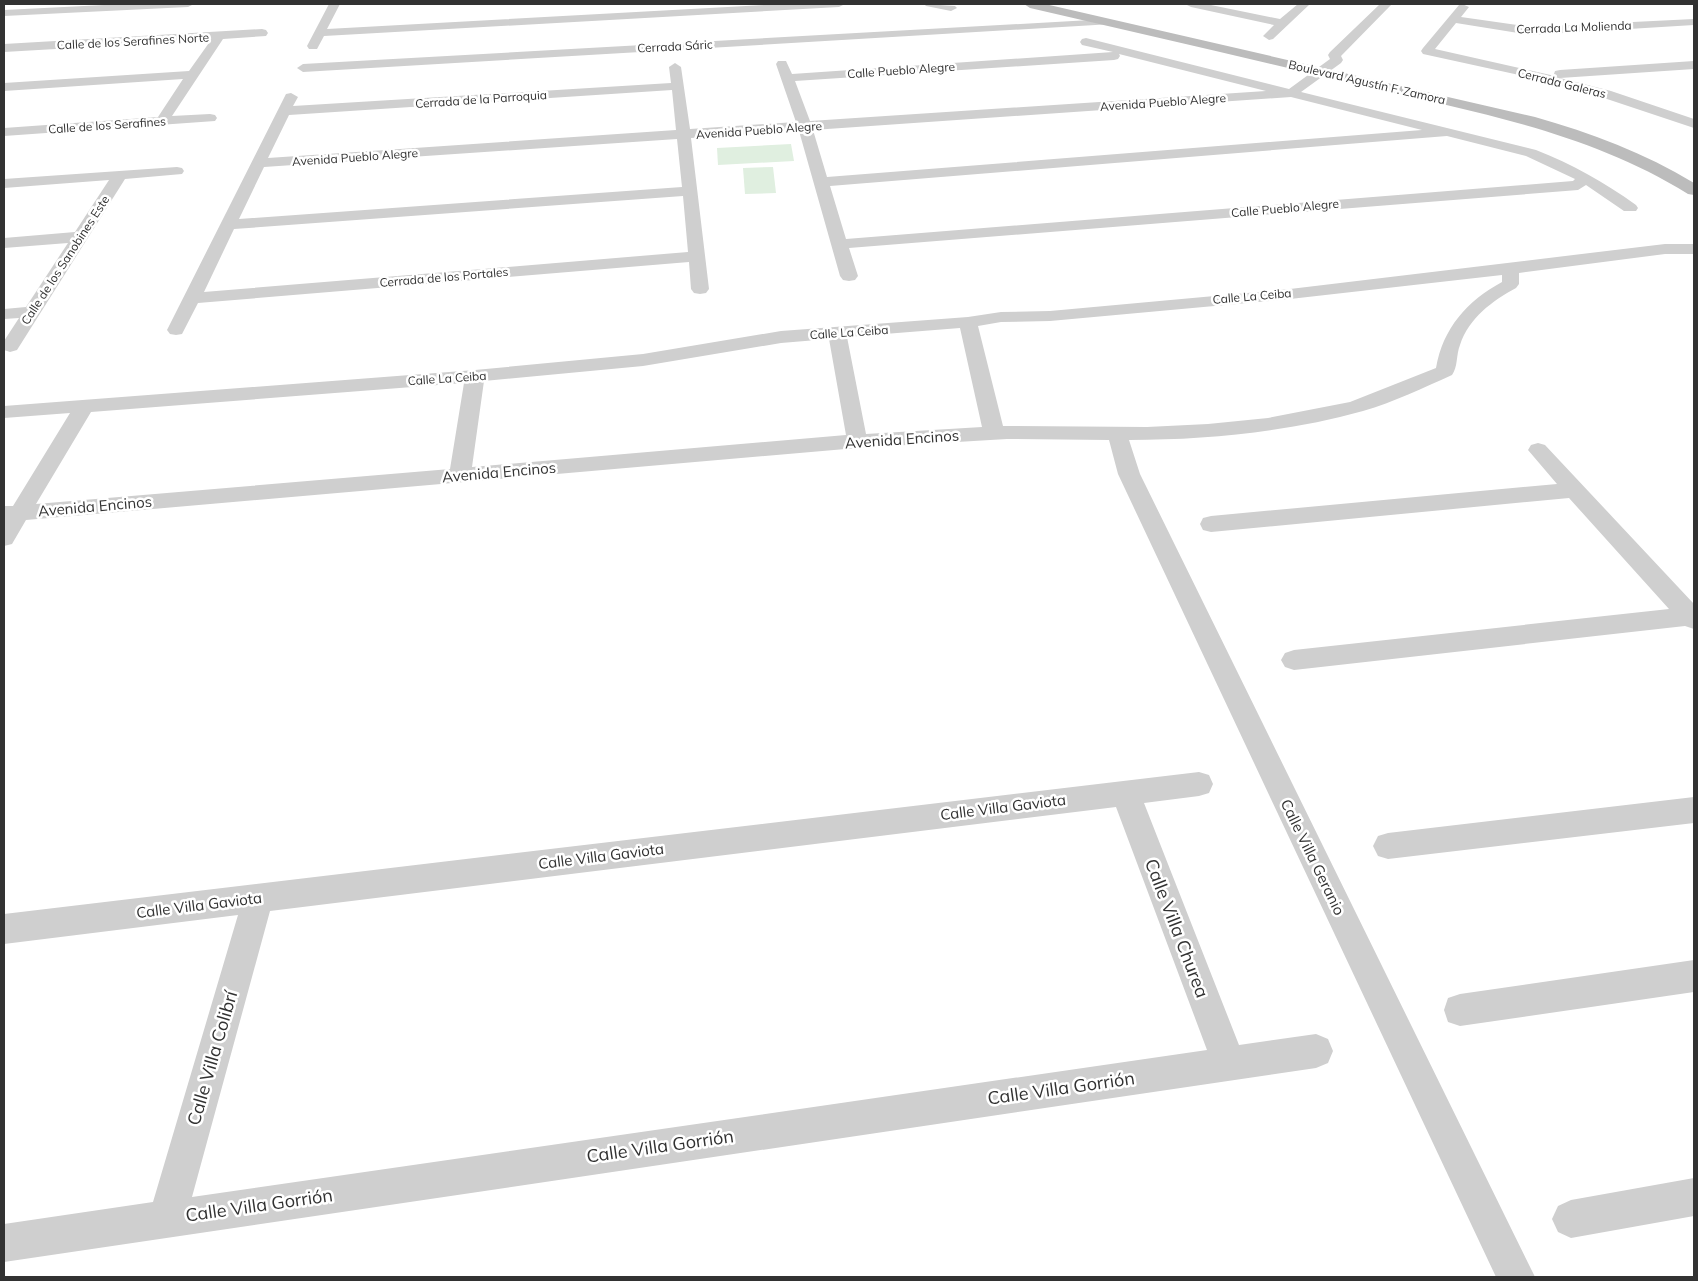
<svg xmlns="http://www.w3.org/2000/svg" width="1698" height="1281" viewBox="0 0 1698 1281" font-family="Mulish,sans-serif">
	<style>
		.green { fill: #e0efe0 }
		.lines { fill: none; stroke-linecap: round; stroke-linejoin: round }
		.street { fill: #cfcfcf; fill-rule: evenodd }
		.secondary { fill: #bcbcbc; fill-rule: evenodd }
		.labels { text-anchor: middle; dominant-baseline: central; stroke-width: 5; stroke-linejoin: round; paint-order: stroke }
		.far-street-label { font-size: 12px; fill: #323232; stroke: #fff }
		.street-label { font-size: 15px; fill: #323232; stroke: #fff }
		.near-street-label { font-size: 18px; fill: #323232; stroke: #fff }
	</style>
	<rect width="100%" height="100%" fill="#fff"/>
	<g class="green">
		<polygon points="791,144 794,161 718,165 717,148"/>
		<polygon points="773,167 776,193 745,194 743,168"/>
	</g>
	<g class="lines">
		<g class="street">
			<polygon points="124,4 194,4 188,7 4,16 4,10"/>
			<polygon points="329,4 340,4 327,29 782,4 845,4 839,7 324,36 317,49 309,49 307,46"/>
			<polygon points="924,4 955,6 957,8 951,11 926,6"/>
			<polygon points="1185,4 1206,4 1280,19 1298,4 1310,4 1273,39 1269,40 1263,36 1274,25 1191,7"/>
			<path d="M1380,4h12l-51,52 2,4 -2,3 -40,29 235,58c36,14 68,32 100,55l2,3 -2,3h-12l-38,-26 -8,5 -729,58 9,28 -3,4 -6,1 -6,-1 -3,-4 -41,-145 -108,7 18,151 -3,4 -6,1 -6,-1 -3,-4 -2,-27 -491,41 -16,31 -6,1 -6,-1 -3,-4 119,-236 5,-1 7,4 -5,9 378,-23 -2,-16 6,-4 6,4 9,62 106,-7 -20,-58 2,-3h8l6,13 321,-22 -31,-7 -2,-3 2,-3 4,-1 203,51 41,-30 -2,-4 2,-3zM1119,54l147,37 -456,30 -15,-40 319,-21 4,-1 2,-3zM672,90l4,40 -408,28 21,-43zM1291,97l131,33 -595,47 -14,-47zM1447,136l79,20 49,23 -2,2 -727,58 -16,-53zM677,139l5,48 -443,32 25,-52zM683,196l5,56 -484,40 30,-63z"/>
			<polygon points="1462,4 1469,7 1461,17 1531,27 1694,19 1694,25 1531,35 1456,23 1435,49 1555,76 1554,74 1555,71 1560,70 1694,61 1694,69 1560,78 1611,91 1694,119 1694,128 1601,97 1537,79 1423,54 1421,51 1423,48 1459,5"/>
			<polygon points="1108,19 1114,22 1112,24 303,72 297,68 303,64"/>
			<polygon points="262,29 266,30 268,33 266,36 223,39 172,116 210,114 215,115 217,118 215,121 4,136 4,128 158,117 183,79 4,91 4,83 189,71 211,40 4,52 4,44"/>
			<polygon points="177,167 182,168 184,171 182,174 125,179 17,350 10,352 4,350 4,341 19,318 4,319 4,309 26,307 68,243 4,248 4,238 75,232 109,180 4,188 4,179"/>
			<path d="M1665,244h29v10h-29l-146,19v11l-3,4c-24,13 -47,30 -56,57 -4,10 -2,22 -8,30 -29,13 -58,27 -89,36 -76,21 -155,29 -234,29l11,34 395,803h-39l-378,-803 -9,-34 -102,-1 -150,9 -831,72 -14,24 -8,2v-40h9l57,-93 -66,5v-12l471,-36 168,-16 138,-23 187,-14 33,-5 49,-1 240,-22zM1502,275v7c-35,19 -59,46 -66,86l-86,34 -82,16 -60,6 -61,3 -144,-1 -25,-100 23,-4 49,-1 240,-22zM960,328l22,99 -116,7 -19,-97zM829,339l17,96 -374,32 12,-86 159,-15 138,-23zM464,383l-14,86 -414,35 55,-92z"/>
			<polygon points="1538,443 1545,445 1694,604 1694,629 1685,626 1294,670 1285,667 1281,660 1285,653 1294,650 1669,609 1569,498 1211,532 1203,530 1200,524 1203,518 1211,516 1557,484 1528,450 1531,445"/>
			<path d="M1199,772l10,3 4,9 -4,9 -10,3 -55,7 95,242 77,-11 12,5 5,12 -5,12 -12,5 -1312,194v-38l149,-22 85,-287 -234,29v-30zM1116,807l91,243 -1015,147 78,-286z"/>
			<polygon points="1694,797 1694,823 1388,859 1378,856 1373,846 1378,836 1388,833"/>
			<polygon points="1694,960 1694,992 1460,1026 1448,1022 1444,1010 1448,998 1460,994"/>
			<polygon points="1694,1178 1694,1216 1571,1238 1558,1232 1552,1219 1558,1206 1571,1200"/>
		</g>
		<path class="secondary" d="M1024,4h21l490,113c56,16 110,36 159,66v12l-6,-1c-98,-61 -209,-81 -320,-107 -113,-27 -225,-53 -338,-79z"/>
	</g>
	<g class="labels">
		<g class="far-street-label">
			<text transform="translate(1574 27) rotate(-2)">Cerrada La Molienda</text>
			<text transform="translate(133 41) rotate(-3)">Calle de los Serafines Norte</text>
			<text transform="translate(675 46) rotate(-3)">Cerrada Sáric</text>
			<text transform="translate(901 70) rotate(-4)">Calle Pueblo Alegre</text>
			<text transform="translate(1367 82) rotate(13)">Boulevard Agustín F. Zamora</text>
			<text transform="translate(1562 83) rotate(14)">Cerrada Galeras</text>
			<text transform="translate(481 99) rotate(-4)">Cerrada de la Parroquia</text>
			<text transform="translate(1163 102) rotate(-4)">Avenida Pueblo Alegre</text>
			<text transform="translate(107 125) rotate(-4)">Calle de los Serafines</text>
			<text transform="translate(759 130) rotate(-4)">Avenida Pueblo Alegre</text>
			<text transform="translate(355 157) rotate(-4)">Avenida Pueblo Alegre</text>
			<text transform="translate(1285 208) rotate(-5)">Calle Pueblo Alegre</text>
			<text transform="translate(65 260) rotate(-57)">Calle de los Sanobines Este</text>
			<text transform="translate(444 277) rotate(-5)">Cerrada de los Portales</text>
			<text transform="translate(1252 296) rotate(-5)">Calle La Ceiba</text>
			<text transform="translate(849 332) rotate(-4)">Calle La Ceiba</text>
			<text transform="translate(447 378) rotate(-4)">Calle La Ceiba</text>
		</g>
		<g class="street-label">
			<text transform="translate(902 439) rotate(-4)">Avenida Encinos</text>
			<text transform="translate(499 472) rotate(-5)">Avenida Encinos</text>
			<text transform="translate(95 506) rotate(-5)">Avenida Encinos</text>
			<text transform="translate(1003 807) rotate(-7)">Calle Villa Gaviota</text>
			<text transform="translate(601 856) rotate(-7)">Calle Villa Gaviota</text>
			<text transform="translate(1313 857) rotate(64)">Calle Villa Geranio</text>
			<text transform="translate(199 905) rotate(-7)">Calle Villa Gaviota</text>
		</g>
		<g class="near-street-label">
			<text transform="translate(1177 928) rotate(69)">Calle Villa Churea</text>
			<text transform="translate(212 1058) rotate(-74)">Calle Villa Colibrí</text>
			<text transform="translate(1061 1088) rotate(-8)">Calle Villa Gorrión</text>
			<text transform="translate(660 1146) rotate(-8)">Calle Villa Gorrión</text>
			<text transform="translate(259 1205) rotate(-8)">Calle Villa Gorrión</text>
		</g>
	</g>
	<rect width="1698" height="1281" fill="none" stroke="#323232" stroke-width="10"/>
</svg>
